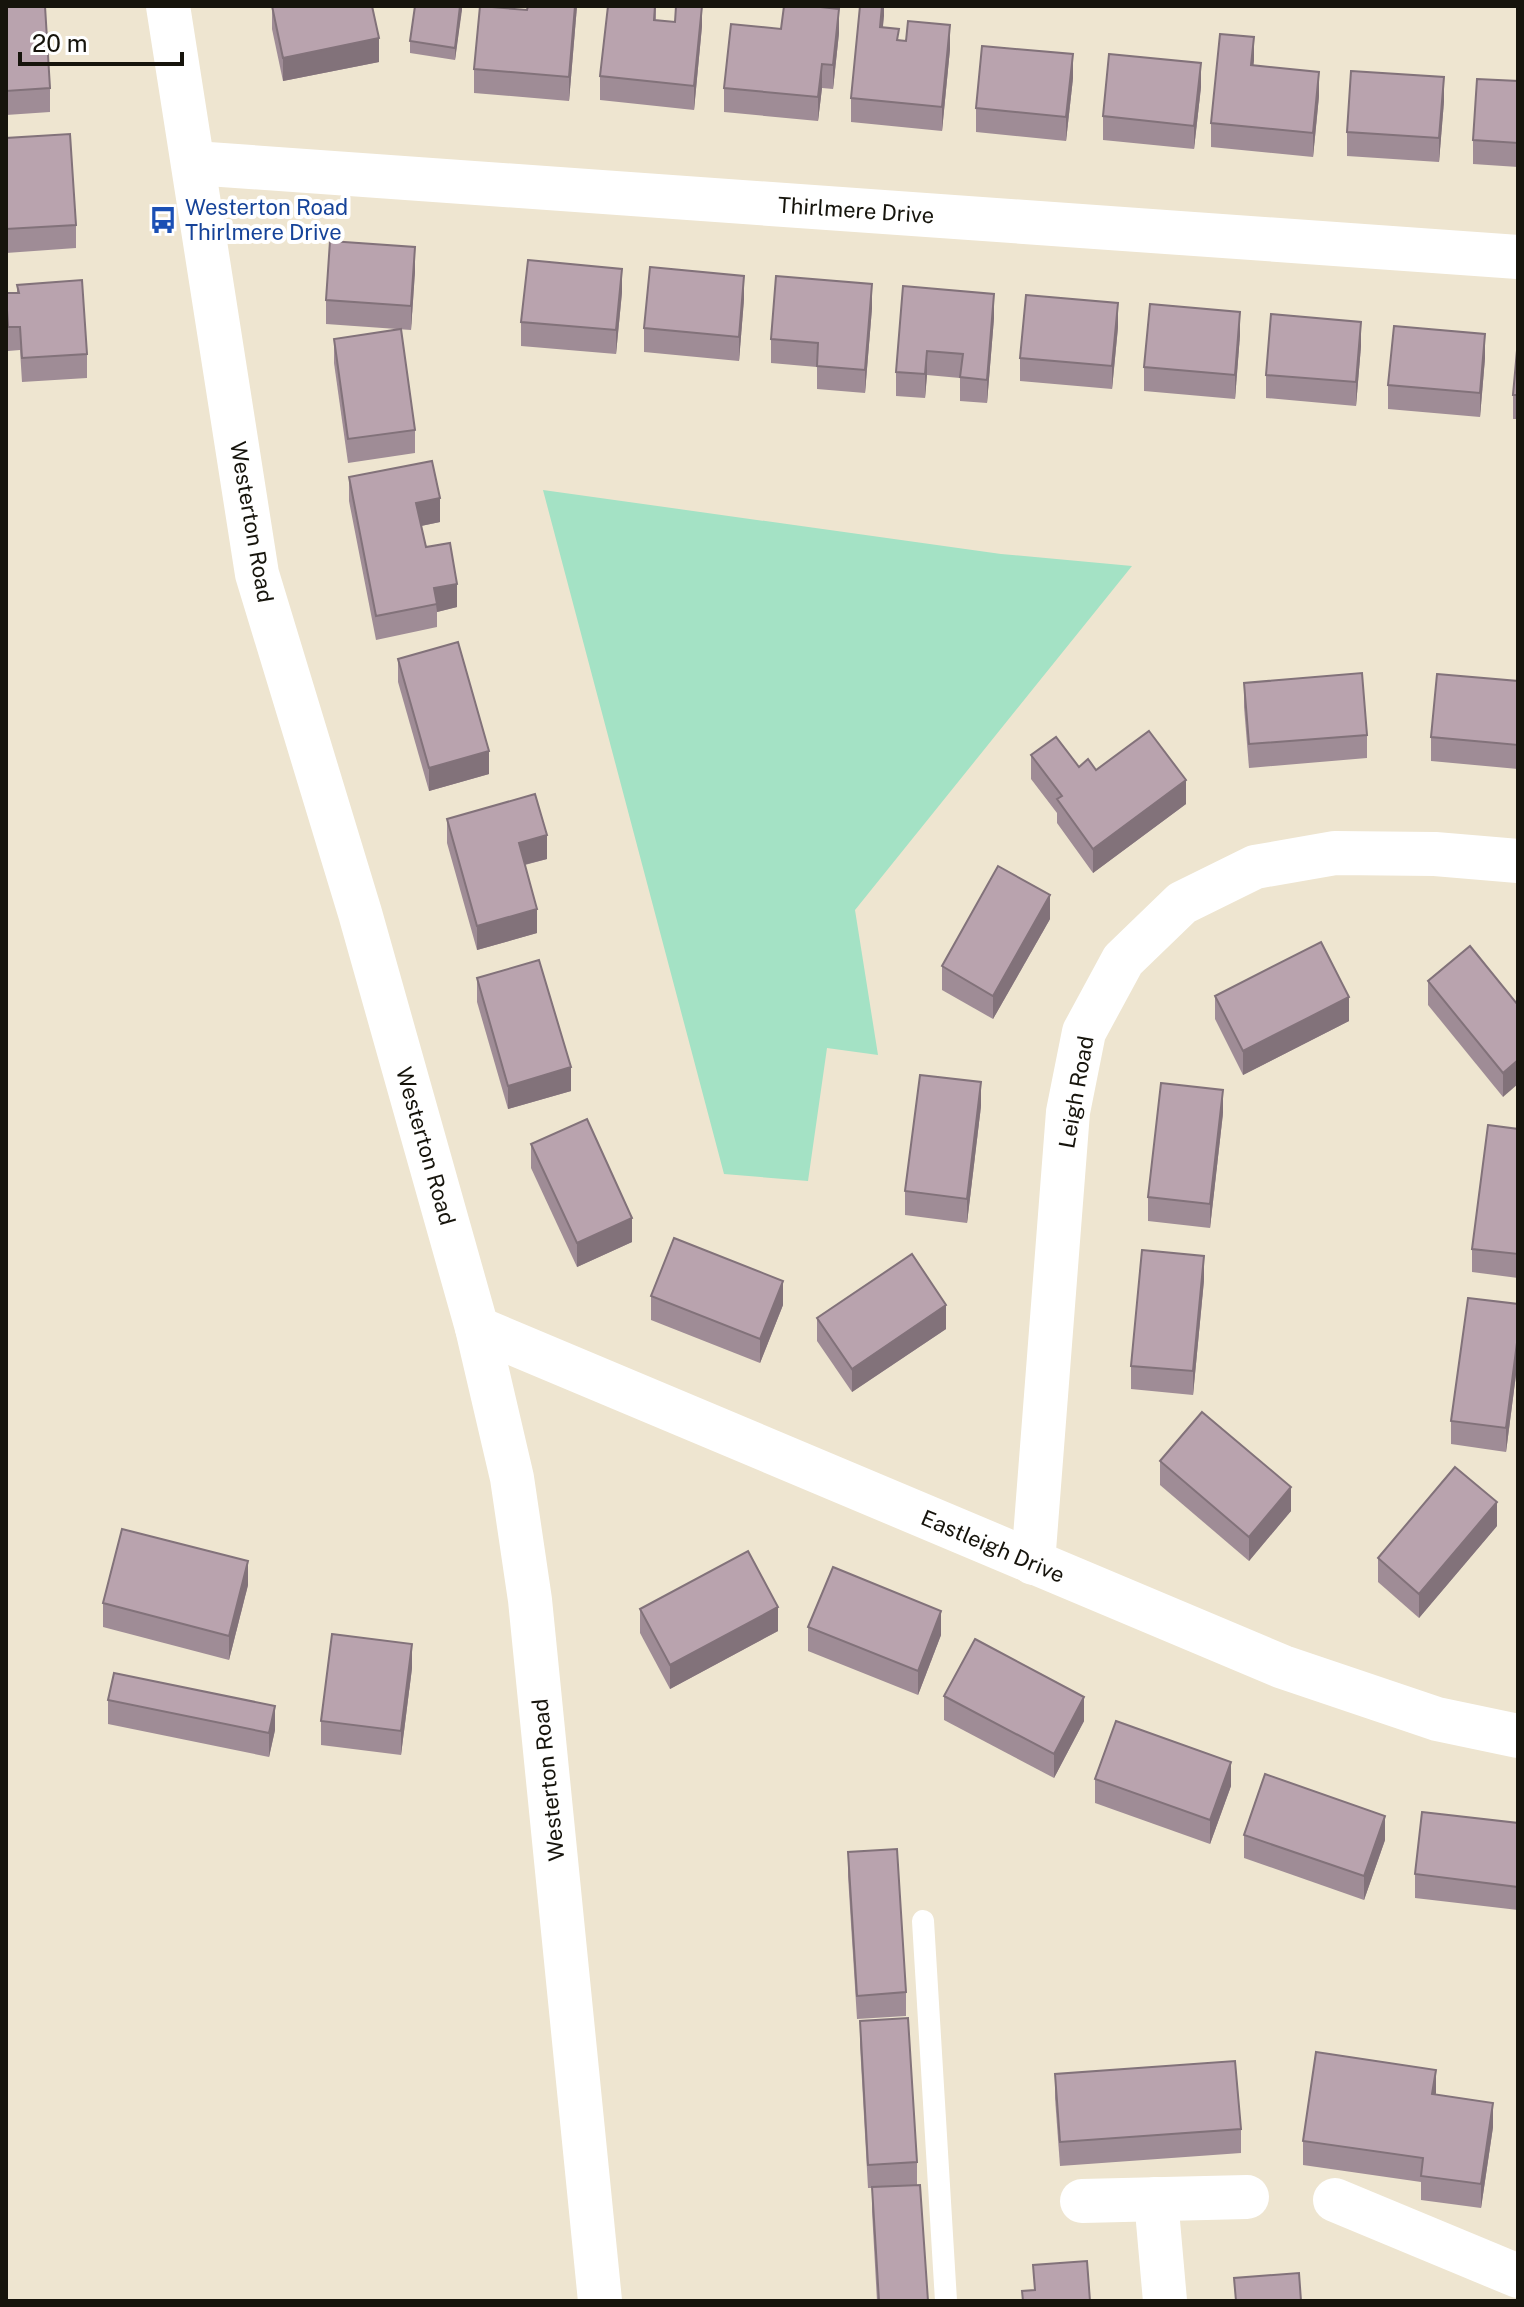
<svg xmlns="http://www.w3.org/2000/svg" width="1524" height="2307" viewBox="0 0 1524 2307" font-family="'Public Sans',sans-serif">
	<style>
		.green { fill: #a4e2c5 }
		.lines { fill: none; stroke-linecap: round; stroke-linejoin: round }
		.lane { stroke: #fff; stroke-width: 22 }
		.street { stroke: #fff; stroke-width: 44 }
		.secondary { stroke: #fff; stroke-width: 44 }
		.wall { fill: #9f8c96 }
		.shaded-wall { fill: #82727a }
		.building { fill: #b9a3ae; stroke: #82727a; stroke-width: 2 }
		.labels { text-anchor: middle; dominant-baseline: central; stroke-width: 8; stroke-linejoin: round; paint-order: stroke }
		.transit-label { font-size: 22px; fill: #164399; stroke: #fff; text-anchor: start }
		.street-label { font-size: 22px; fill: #16140c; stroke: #fff }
	</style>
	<rect width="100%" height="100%" fill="#eee5d0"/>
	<polygon class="green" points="543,490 1001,554 1132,566 855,910 878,1055 827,1048 808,1181 724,1174"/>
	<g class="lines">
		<polyline class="lane" points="923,1921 946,2301"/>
		<g class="street">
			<polyline points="194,163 1518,257"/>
			<polyline points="477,1328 1283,1667 1437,1719 1518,1736"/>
			<polyline points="1033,1563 1068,1112 1084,1032 1123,960 1182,903 1255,867 1335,853 1435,854 1518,861"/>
			<polyline points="1156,2199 1165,2301"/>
			<polyline points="1335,2200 1518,2276"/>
			<polyline points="1082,2201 1247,2197"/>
		</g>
		<polyline class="secondary" points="168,6 257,574 360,913 477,1328 512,1478 530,1600 600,2301"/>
	</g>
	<g class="wall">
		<polygon points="6,6 50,88 50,112 6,115"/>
		<polygon points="272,6 379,62 283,81 272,29"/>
		<polygon points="462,6 455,60 410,53 410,41"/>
		<polygon points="577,6 569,101 474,93 474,69 527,10"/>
		<polygon points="656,6 656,20 702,26 694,110 600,100 600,76"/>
		<polygon points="884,6 883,28 899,40 950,49 942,131 851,122 851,98"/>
		<polygon points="781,29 839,33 833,89 822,88 818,121 724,112 724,88"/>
		<polygon points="1253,65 1319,96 1313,157 1211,147 1211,123"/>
		<polygon points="1073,78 1066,141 976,132 976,108"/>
		<polygon points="1518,81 1518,167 1473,164 1473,140"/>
		<polygon points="1201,87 1194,149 1103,140 1103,116"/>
		<polygon points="1444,101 1439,162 1347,156 1347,132"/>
		<polygon points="6,138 76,225 76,248 6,253"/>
		<polygon points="415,271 411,330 326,324 326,300"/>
		<polygon points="17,285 87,354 87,378 22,382 20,350 8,351 6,324 6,293 17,293"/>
		<polygon points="903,286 994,318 987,403 960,401 960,378 927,375 925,398 896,396 896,372"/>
		<polygon points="622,292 616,354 521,346 521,322"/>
		<polygon points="744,299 739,361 644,352 644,328"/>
		<polygon points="872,308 865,393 817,389 817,367 771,363 771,339"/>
		<polygon points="1118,327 1112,389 1020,381 1020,358"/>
		<polygon points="1240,335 1235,399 1144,391 1144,367"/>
		<polygon points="334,339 415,430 415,453 348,463 334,363"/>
		<polygon points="1518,339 1518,419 1513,419 1513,395"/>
		<polygon points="1361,346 1356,406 1266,398 1266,375"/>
		<polygon points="1485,358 1480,417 1388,409 1388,385"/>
		<polygon points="349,477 440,522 421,526 426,547 457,607 437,612 437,627 376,640 349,501"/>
		<polygon points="398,659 489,774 429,791 398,682"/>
		<polygon points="1518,681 1518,769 1431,761 1431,737"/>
		<polygon points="1244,683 1367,735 1367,758 1249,768 1244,707"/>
		<polygon points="1031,755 1096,770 1186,804 1093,873 1057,823 1057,813 1031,779"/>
		<polygon points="447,819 547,859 525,865 537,933 477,950 447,843"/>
		<polygon points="1050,919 993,1019 942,990 942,966"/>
		<polygon points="477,978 571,1091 508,1109 477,1002"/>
		<polygon points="1428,981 1518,1005 1503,1097 1428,1005"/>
		<polygon points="1215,996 1349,1021 1243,1075 1215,1019"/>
		<polygon points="981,1106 967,1223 905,1215 905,1191"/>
		<polygon points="1223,1113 1210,1228 1148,1221 1148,1197"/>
		<polygon points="1518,1129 1518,1278 1472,1272 1472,1249"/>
		<polygon points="531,1144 632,1242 577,1267 531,1168"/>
		<polygon points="1204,1280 1193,1395 1131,1389 1131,1366"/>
		<polygon points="651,1296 783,1305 760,1363 651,1320"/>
		<polygon points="1518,1304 1518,1359 1506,1452 1451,1444 1451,1421"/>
		<polygon points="817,1318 946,1329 852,1392 817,1341"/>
		<polygon points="1160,1461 1291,1511 1249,1561 1160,1485"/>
		<polygon points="1497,1526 1419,1618 1378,1582 1378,1558"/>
		<polygon points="248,1585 229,1660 103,1627 103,1603"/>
		<polygon points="640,1609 778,1631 670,1689 640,1633"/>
		<polygon points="808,1627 941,1635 918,1695 808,1651"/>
		<polygon points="412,1668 401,1755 321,1745 321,1721"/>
		<polygon points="944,1696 1084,1721 1054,1778 944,1720"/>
		<polygon points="108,1700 275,1730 269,1757 108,1724"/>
		<polygon points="1095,1779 1231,1786 1210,1844 1095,1803"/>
		<polygon points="1518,1823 1518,1910 1415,1898 1415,1874"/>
		<polygon points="1244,1835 1385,1840 1364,1900 1244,1858"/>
		<polygon points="848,1852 906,1992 906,2016 857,2019 848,1876"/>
		<polygon points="860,2021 917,2162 917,2185 928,2301 877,2301 872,2211 872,2188 868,2188 860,2045"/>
		<polygon points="1055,2074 1241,2129 1241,2153 1060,2166 1055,2098"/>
		<polygon points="1436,2095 1493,2127 1481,2208 1421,2200 1421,2182 1303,2165 1303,2141"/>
	</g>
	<g class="shaded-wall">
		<polygon points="460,6 462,6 462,10 455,60 455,48"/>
		<polygon points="575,6 577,6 569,101 569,77"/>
		<polygon points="702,6 702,26 694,110 694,86"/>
		<polygon points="882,6 884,6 884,16 880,51"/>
		<polygon points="839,9 839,33 833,89 833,65"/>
		<polygon points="950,25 950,49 942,131 942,107"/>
		<polygon points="1254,37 1254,61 1251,89 1251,65"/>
		<polygon points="379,38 379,62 283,81 283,58"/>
		<polygon points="1073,54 1073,78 1066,141 1066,117"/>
		<polygon points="1201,63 1201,87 1194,149 1194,126"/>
		<polygon points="822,64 822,88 818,121 818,97"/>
		<polygon points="1319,72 1319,96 1313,157 1313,133"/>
		<polygon points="1444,77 1444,101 1439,162 1439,138"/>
		<polygon points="415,247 415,271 411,330 411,306"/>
		<polygon points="622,269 622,292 616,354 616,330"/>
		<polygon points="744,276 744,299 739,361 739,337"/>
		<polygon points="872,284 872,308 865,393 865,370"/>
		<polygon points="994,294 994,318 987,403 987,380"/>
		<polygon points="1118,303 1118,327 1112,389 1112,366"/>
		<polygon points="1240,312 1240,335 1235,399 1235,375"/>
		<polygon points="1361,322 1361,346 1356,406 1356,382"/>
		<polygon points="1485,334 1485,358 1480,417 1480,393"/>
		<polygon points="927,351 927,375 925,398 925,374"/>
		<polygon points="440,498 440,522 416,527 416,503"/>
		<polygon points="457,584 457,607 437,612 434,588"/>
		<polygon points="489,751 489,774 429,791 429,768"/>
		<polygon points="1186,780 1186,804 1093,873 1093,849"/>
		<polygon points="547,835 547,859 519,866 519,843"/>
		<polygon points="1050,895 1050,919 993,1019 993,996"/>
		<polygon points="537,909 537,933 477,950 477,926"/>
		<polygon points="1349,997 1349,1021 1243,1075 1243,1051"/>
		<polygon points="1518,1060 1518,1084 1503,1097 1503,1073"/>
		<polygon points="571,1067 571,1091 508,1109 508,1086"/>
		<polygon points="981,1082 981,1106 967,1223 967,1199"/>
		<polygon points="1223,1090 1223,1113 1210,1228 1210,1204"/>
		<polygon points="632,1218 632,1242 577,1267 577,1243"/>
		<polygon points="1204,1256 1204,1280 1193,1395 1193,1371"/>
		<polygon points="783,1281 783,1305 760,1363 760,1339"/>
		<polygon points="946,1305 946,1329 852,1392 852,1369"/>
		<polygon points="1518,1335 1518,1359 1506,1452 1506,1428"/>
		<polygon points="1291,1487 1291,1511 1249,1561 1249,1537"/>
		<polygon points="1497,1502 1497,1526 1419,1618 1419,1594"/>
		<polygon points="248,1561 248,1585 229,1660 229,1636"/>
		<polygon points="778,1607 778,1631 670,1689 670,1665"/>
		<polygon points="941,1611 941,1635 918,1695 918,1671"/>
		<polygon points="412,1644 412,1668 401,1755 401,1731"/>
		<polygon points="1084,1697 1084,1721 1054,1778 1054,1754"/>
		<polygon points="275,1706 275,1730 269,1757 269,1733"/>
		<polygon points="1231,1762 1231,1786 1210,1844 1210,1820"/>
		<polygon points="1385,1816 1385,1840 1364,1900 1364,1876"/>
		<polygon points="1436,2070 1436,2093 1432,2118 1432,2094"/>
		<polygon points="1493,2103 1493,2127 1481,2208 1481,2184"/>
	</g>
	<g class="building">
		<polygon points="6,6 45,6 50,88 6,91"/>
		<polygon points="272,6 372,6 379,38 283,58"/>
		<polygon points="415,6 460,6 455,48 410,41"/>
		<polygon points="480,6 527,10 528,6 575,6 569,77 474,69"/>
		<polygon points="608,6 655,6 654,20 675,22 676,6 702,6 694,86 600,76"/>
		<polygon points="784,6 811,6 839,9 833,65 822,64 818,97 724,88 731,24 781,29"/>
		<polygon points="860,6 882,6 880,27 899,29 897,40 906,41 908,21 950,25 942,107 851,98"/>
		<polygon points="1220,34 1254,37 1251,65 1319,72 1313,133 1211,123"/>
		<polygon points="982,46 1073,54 1066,117 976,108"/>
		<polygon points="1109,54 1201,63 1194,126 1103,116"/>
		<polygon points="1351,71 1444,77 1439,138 1347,132"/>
		<polygon points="1477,79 1518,81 1518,143 1473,140"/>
		<polygon points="70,134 76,225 6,229 6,138"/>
		<polygon points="330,241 415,247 411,306 326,300"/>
		<polygon points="528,260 622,269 616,330 521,322"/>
		<polygon points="650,267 744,276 739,337 644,328"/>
		<polygon points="776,276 872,284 865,370 817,366 818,343 771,339"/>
		<polygon points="82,280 87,354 22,358 20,327 8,327 6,293 19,293 17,285"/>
		<polygon points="903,286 994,294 987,380 960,377 963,354 927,351 925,374 896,372"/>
		<polygon points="1026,295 1118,303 1112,366 1020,358"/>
		<polygon points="1150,304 1240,312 1235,375 1144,367"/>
		<polygon points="1271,314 1361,322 1356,382 1266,375"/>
		<polygon points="1394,326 1485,334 1480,393 1388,385"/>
		<polygon points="401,329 415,430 348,439 334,339"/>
		<polygon points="1518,339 1518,395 1513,395"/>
		<polygon points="432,461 440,498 416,503 426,547 450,543 457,584 434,588 437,604 376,616 349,477"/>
		<polygon points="458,642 489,751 429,768 398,659"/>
		<polygon points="1362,673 1367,735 1249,744 1244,683"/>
		<polygon points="1437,674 1518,681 1518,745 1431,737"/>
		<polygon points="1149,731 1186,780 1093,849 1057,799 1062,796 1031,755 1056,737 1079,767 1088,759 1096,770"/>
		<polygon points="535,794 547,835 519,843 537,909 477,926 447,819"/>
		<polygon points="998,866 1050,895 993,996 942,966"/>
		<polygon points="1321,942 1349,997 1243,1051 1215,996"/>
		<polygon points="1470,946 1518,1005 1518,1060 1503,1073 1428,981"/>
		<polygon points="539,960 571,1067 508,1086 477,978"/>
		<polygon points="920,1075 981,1082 967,1199 905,1191"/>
		<polygon points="1161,1083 1223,1090 1210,1204 1148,1197"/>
		<polygon points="587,1119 632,1218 577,1243 531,1144"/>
		<polygon points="1488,1125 1518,1129 1518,1254 1472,1249"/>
		<polygon points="674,1238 783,1281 760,1339 651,1296"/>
		<polygon points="1142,1250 1204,1256 1193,1371 1131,1366"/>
		<polygon points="912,1254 946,1305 852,1369 817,1318"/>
		<polygon points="1468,1298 1518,1304 1518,1335 1506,1428 1451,1421"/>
		<polygon points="1202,1412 1291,1487 1249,1537 1160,1461"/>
		<polygon points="1455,1467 1497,1502 1419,1594 1378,1558"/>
		<polygon points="122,1529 248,1561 229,1636 103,1603"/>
		<polygon points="748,1551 778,1607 670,1665 640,1609"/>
		<polygon points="833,1567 941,1611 918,1671 808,1627"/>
		<polygon points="332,1634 412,1644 401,1731 321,1721"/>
		<polygon points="975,1639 1084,1697 1054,1754 944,1696"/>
		<polygon points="114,1673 275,1706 269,1733 108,1700"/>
		<polygon points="1116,1721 1231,1762 1210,1820 1095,1779"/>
		<polygon points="1265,1774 1385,1816 1364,1876 1244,1835"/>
		<polygon points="1422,1812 1518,1823 1518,1887 1415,1874"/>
		<polygon points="897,1849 906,1992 857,1996 848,1852"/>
		<polygon points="908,2018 917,2162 868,2165 860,2021"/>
		<polygon points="1316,2052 1436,2070 1432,2094 1493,2103 1481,2184 1421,2176 1423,2158 1303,2141"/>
		<polygon points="1235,2061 1241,2129 1060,2142 1055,2074"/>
		<polygon points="920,2185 928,2301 879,2301 872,2187"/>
		<polygon points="1087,2261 1090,2301 1023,2301 1022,2291 1035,2290 1033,2265"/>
		<polygon points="1299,2273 1301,2301 1236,2301 1234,2278"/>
	</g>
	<defs>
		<g id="bus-bare" transform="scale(2.16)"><path d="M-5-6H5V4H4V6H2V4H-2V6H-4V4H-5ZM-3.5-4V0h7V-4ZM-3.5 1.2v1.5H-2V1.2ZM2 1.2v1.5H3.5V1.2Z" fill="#1a4fb4" stroke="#fff" stroke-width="2.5" paint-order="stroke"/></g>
	</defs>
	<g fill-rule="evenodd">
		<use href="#bus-bare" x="163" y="220"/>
	</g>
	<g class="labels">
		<g class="transit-label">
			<text x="185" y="207">Westerton Road<tspan x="185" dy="25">Thirlmere Drive</tspan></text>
		</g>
		<g class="street-label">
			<text transform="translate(856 210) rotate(4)">Thirlmere Drive</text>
			<text transform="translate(252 522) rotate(80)">Westerton Road</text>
			<text transform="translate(1076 1092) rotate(-80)">Leigh Road</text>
			<text transform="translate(426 1146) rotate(74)">Westerton Road</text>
			<text transform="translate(993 1546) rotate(23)">Eastleigh Drive</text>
			<text transform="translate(548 1780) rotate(-96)">Westerton Road</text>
		</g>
	</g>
	<rect width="1524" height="2307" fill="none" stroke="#16140c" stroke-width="16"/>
	<path d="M20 52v12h162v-12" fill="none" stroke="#16140c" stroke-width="4"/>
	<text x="32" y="52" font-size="24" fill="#16140c" stroke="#ffffff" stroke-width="6" paint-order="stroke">20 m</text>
</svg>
